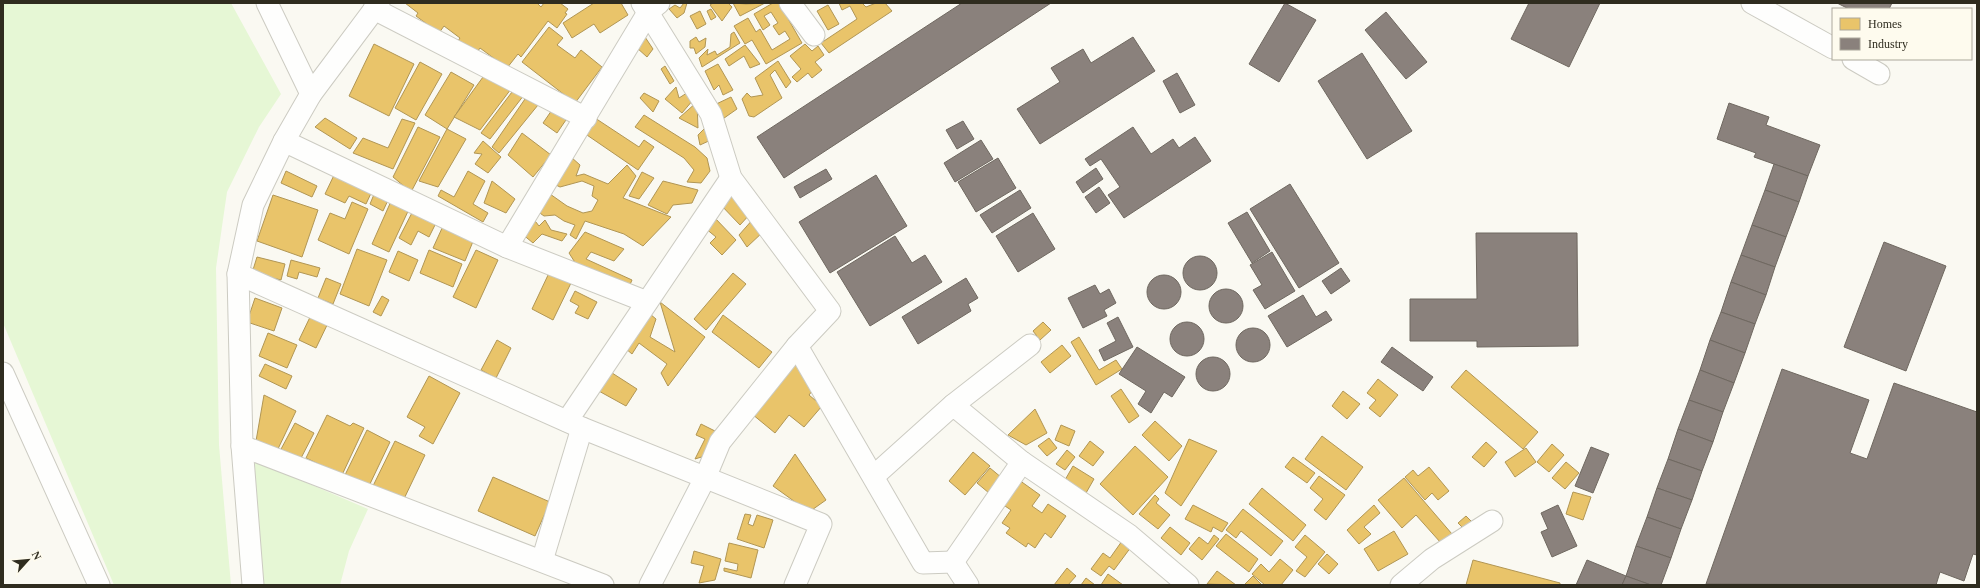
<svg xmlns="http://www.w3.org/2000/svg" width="1980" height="588" viewBox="0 0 1980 588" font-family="Georgia,serif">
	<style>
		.green { fill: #e6f7d5 }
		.homes { fill: #e9c46a; stroke: #b19654 }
		.industry { fill: #8a817c; stroke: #6f6860 }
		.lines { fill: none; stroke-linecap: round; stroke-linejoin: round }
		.minor-casing { stroke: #cccbc2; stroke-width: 23 }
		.minor { stroke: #fefefd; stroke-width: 21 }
	</style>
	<rect width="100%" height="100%" fill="#faf9f2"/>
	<g class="green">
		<polygon points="3,3 231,3 281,94 259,127 227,192 216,268 219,445 231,585 114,585 3,323"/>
		<polygon points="251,459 368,509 349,551 340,585 262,585"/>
	</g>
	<g class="homes">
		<polygon points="405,3 539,3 538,4 541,7 544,3 560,3 568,9 565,13 567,14 557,28 548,21 521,57 518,54 507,68 480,48 473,58 455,45 460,38 444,26 439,33 416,16 418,13"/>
		<polygon points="594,3 621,3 628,15 600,33 594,24 572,38 563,23"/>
		<polygon points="684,3 687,3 684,13 677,18 669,9 675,5 680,8"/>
		<polygon points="713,3 728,3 732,7 722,21 710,5"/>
		<polygon points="733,3 746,4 765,3 740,16"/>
		<polygon points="773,3 779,3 802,43 766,64 752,40 745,44 734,26 748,18 756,32 760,29 772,50 790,39 785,31 779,35 773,26 778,23 771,12 764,16 770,25 763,30 754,14"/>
		<polygon points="839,3 862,3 866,7 876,3 885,3 892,11 829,53 821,43 857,19 850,6 842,10"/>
		<polygon points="828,5 839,24 828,30 817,11"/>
		<polygon points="711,9 716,17 711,20 707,11"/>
		<polygon points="700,11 706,24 697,29 690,16"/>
		<polygon points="549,27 563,38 557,45 575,58 581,50 602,67 575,103 522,62"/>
		<polygon points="734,32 740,43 702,67 699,58 708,49 707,55 715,51 717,55 730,47 731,34"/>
		<polygon points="645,37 653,49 647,57 636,47"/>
		<polygon points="696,37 699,42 706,38 705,47 696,54 694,48 690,48 690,41"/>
		<polygon points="374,44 414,64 389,116 349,96"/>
		<polygon points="805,44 812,51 818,46 824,55 815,62 822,70 812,78 808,73 797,82 792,77 801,69 790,56"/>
		<polygon points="745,45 760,64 750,68 744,56 729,66 725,59"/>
		<polygon points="778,61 791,82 786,88 775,70 770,75 782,98 754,117 749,116 742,99 747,93 751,97 763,95 755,78"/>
		<polygon points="420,62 442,74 416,120 395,108"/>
		<polygon points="718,64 733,90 723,95 719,85 714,90 705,71"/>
		<polygon points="665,66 674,81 670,84 661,69"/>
		<polygon points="451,72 474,85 447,129 425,115"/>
		<polygon points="483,77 511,89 480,130 454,117"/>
		<polygon points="676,87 679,98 690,91 693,100 682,113 665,99"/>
		<polygon points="515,88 524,95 490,139 481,133"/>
		<polygon points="644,93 659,101 653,112 640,98"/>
		<polygon points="731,97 737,109 717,123 710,107"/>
		<polygon points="525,99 538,105 499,153 492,147"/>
		<polygon points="697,102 698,128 679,118"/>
		<polygon points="554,107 568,117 557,133 543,123"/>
		<polygon points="644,115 695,147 707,158 710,171 701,183 687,182 694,170 684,158 635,127"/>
		<polygon points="325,118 357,138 350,149 315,127"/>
		<polygon points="595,118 639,147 644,140 654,147 638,170 584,133"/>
		<polygon points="402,119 415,123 393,169 353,153 363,138 388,148"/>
		<polygon points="707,126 713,139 700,145 698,135"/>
		<polygon points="418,127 440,137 411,192 393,177"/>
		<polygon points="447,129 466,139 438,187 419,181"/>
		<polygon points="522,133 551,155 533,177 508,155"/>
		<polygon points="483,141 501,157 488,173 475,164 482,154 474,153"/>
		<polygon points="571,157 580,165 576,176 584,174 608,184 627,165 636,176 623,198 671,217 643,246 624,234 585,221 576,239 570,235 575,225 564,221 555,215 544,216 537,211 550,194 567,206 583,213 592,211 598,200 592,196 594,186 582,181 560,187 554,184"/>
		<polygon points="286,171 317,186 312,197 281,183"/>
		<polygon points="336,171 373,189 366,204 349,196 345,203 325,194"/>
		<polygon points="468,171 485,181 473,204 488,213 483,222 438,196 441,190 454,197"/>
		<polygon points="642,172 654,178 639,199 629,196"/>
		<polygon points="492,181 515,199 506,213 484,203"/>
		<polygon points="663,181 698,190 692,203 673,205 667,214 648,205"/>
		<polygon points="732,188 751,213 740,225 719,203"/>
		<polygon points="375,192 389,198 383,211 370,204"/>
		<polygon points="273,195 318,210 302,257 257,241"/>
		<polygon points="392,199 410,207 389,252 372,244"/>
		<polygon points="352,202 368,209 349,254 318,240 330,213 345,219"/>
		<polygon points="415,207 438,219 429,237 418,231 411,245 399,238"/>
		<polygon points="532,217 539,226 545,220 551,230 567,234 562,241 542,234 533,243 521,233"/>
		<polygon points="714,217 736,240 722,255 710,243 716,237 705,228"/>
		<polygon points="754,218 764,231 747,247 739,235"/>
		<polygon points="443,226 474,239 465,261 433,248"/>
		<polygon points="585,232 624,249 614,261 591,252 586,259 632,280 629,287 576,264 569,253"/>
		<polygon points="357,249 387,260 369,306 340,294"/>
		<polygon points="429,250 462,264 453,287 420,273"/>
		<polygon points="476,250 498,260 476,308 453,297"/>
		<polygon points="398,251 418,260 409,281 389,272"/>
		<polygon points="257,257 285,264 281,280 252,273"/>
		<polygon points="291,260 320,268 317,277 299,272 297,279 287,276"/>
		<polygon points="549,273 571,283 553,320 532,309"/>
		<polygon points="733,273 746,284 706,330 694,319"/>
		<polygon points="326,278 341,284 333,304 318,298"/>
		<polygon points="575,291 597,302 588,319 575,313 579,306 570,301"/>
		<polygon points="382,296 389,300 381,316 373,312"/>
		<polygon points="255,298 282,308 274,331 247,322"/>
		<polygon points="660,302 705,337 668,386 661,373 667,364 639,343 632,354 625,348 650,314 656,319 650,337 675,352"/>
		<polygon points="312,313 329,321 316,348 299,340"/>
		<polygon points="723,315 772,352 759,368 712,332"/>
		<polygon points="1043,322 1051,330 1040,340 1033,331"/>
		<polygon points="268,333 297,345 287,368 259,356"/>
		<polygon points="1079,337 1099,370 1116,360 1122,369 1096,385 1071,342"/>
		<polygon points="497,340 511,348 496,378 481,370"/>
		<polygon points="1062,345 1071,356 1050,373 1041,362"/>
		<polygon points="800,358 816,386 809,395 822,406 804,427 789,415 775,433 752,414"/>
		<polygon points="265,364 292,376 286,389 259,376"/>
		<polygon points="1466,370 1538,432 1523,449 1451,387"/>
		<polygon points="609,371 637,389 626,406 597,390"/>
		<polygon points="429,376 460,393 433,444 419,436 425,427 407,417"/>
		<polygon points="1378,379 1398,395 1380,417 1369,408 1376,400 1367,393"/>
		<polygon points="1121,389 1139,416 1129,423 1111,396"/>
		<polygon points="1343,391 1360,404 1347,419 1332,406"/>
		<polygon points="264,395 296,411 277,451 256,441"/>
		<polygon points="1035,409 1047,433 1026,445 1008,435"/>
		<polygon points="327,415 350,426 353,423 364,428 342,475 306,458"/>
		<polygon points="1155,421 1182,446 1169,461 1142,435"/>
		<polygon points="295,423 314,433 300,460 280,451"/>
		<polygon points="701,424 719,433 708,455 695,459 705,439 696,435"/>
		<polygon points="1061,425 1075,431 1069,446 1055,440"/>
		<polygon points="367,430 390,442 368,488 344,477"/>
		<polygon points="1322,436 1363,467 1346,490 1305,459"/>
		<polygon points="1049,438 1057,448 1047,456 1038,446"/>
		<polygon points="1189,439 1217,451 1181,506 1165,493"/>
		<polygon points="395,441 425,455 402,503 372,488"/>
		<polygon points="1090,441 1104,452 1093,466 1079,456"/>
		<polygon points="1486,442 1497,452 1484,467 1472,457"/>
		<polygon points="1552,444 1564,455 1549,472 1537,462"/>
		<polygon points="1135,446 1168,477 1133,515 1100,484"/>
		<polygon points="1526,448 1536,462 1515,477 1505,462"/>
		<polygon points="1067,450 1075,457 1065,470 1056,464"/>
		<polygon points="973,452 990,466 965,495 949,481"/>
		<polygon points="795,454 826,500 809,512 773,486"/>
		<polygon points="1293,457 1315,473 1307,483 1285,467"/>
		<polygon points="1566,462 1579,473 1565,489 1552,478"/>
		<polygon points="1073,466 1094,479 1086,493 1065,480"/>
		<polygon points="1429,467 1449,491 1438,500 1432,493 1425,500 1405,477 1413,470 1418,476"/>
		<polygon points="990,468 1002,478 989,493 977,483"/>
		<polygon points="1319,476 1345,495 1326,520 1314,510 1323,499 1310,488"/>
		<polygon points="493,477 550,502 535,536 478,511"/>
		<polygon points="1404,478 1452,534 1441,543 1416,515 1402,528 1378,500"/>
		<polygon points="1019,480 1040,495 1032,506 1042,513 1048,504 1066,516 1051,538 1045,533 1035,548 1028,543 1026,547 1006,533 1010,528 1002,523 1011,510 1002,504"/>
		<polygon points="1262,488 1306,525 1293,541 1249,504"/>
		<polygon points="1573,492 1591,497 1583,520 1566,514"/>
		<polygon points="1155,495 1159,499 1156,503 1170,515 1158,529 1139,514"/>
		<polygon points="1193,505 1228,523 1222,532 1213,527 1211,532 1185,519"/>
		<polygon points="1374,505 1380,513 1364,527 1371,534 1359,544 1347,530"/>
		<polygon points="1243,509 1283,541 1271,556 1241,531 1236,538 1226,530"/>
		<polygon points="745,514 751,515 748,524 753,526 757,515 773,520 764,548 737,539"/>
		<polygon points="1466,516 1472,522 1464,529 1458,523"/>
		<polygon points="1170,527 1190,543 1181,555 1161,538"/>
		<polygon points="1394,531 1408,554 1378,571 1364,549"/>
		<polygon points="1226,534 1258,559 1249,572 1216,546"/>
		<polygon points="1214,535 1219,539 1202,560 1189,549 1199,537 1208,544"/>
		<polygon points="1305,535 1325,552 1305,577 1296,571 1307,557 1295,547"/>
		<polygon points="1122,541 1131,547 1114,570 1109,566 1101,576 1091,569 1103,553 1110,558"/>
		<polygon points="729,543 758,550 751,578 724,571 724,568 737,571 738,564 725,561"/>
		<polygon points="694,551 721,559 715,580 699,583 704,566 691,563"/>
		<polygon points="1327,554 1338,564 1329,574 1318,564"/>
		<polygon points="1280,559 1293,570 1281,585 1265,585 1252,574 1261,564 1269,572"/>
		<polygon points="1473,560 1560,583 1560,585 1466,585"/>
		<polygon points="1067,568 1076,576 1068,585 1054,585"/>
		<polygon points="1217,571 1236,585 1207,584"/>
		<polygon points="1108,574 1123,585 1101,585"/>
		<polygon points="1253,576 1262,585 1244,585"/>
		<polygon points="1086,578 1095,585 1081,585"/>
	</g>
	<g class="industry">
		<polygon points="962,3 1051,3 784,178 757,137"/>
		<polygon points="1285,3 1316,20 1279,82 1249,64"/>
		<polygon points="1529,3 1600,3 1569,67 1511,39"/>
		<polygon points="1837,3 1892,3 1889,9 1849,9"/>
		<polygon points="1386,12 1427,62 1406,79 1365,30"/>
		<polygon points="1133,37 1155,71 1040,144 1017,109 1060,82 1051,68 1083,49 1091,63"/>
		<polygon points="1362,53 1412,131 1367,159 1318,81"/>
		<polygon points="1177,73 1195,105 1180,113 1163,81"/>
		<polygon points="1729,103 1769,117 1766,125 1820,145 1808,176 1754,157 1756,153 1717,139"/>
		<polygon points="963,121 974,139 957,149 946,130"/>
		<polygon points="1133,127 1151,154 1173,139 1179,148 1195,137 1211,161 1124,218 1108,195 1120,187 1101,159 1090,166 1085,159"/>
		<polygon points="981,140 993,159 955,182 944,163"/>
		<polygon points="998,158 1016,188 976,212 958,182"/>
		<polygon points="1774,164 1808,176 1799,202 1765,190"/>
		<polygon points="1096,168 1103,179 1083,193 1076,182"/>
		<polygon points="826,169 832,179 800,198 794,187"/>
		<polygon points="876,175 907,226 830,273 799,222"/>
		<polygon points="1290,184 1339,263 1299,288 1250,209"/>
		<polygon points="1099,187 1110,203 1096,213 1085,197"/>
		<polygon points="1020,190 1031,208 992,233 980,215"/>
		<polygon points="1765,190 1799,202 1786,237 1752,225"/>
		<polygon points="1247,212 1270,251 1252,263 1228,223"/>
		<polygon points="1033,213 1055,249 1018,272 996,236"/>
		<polygon points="1752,225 1786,237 1775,267 1741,255"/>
		<polygon points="1476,233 1577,233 1578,346 1477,347 1477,341 1410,341 1410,299 1477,299"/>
		<polygon points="895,236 912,263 925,255 942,282 870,326 837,272"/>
		<polygon points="1884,242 1946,266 1906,371 1844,347"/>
		<polygon points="1272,252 1295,291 1265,309 1253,290 1262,285 1250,265"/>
		<polygon points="1741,255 1775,267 1766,295 1731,282"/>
		<circle cx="1200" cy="273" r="17"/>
		<polygon points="1341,268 1350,281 1331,294 1322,281"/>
		<circle cx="1164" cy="292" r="17"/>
		<polygon points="966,278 978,298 968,304 971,311 918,344 902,317"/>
		<polygon points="1731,282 1766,295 1755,324 1721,312"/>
		<polygon points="1095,285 1100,294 1109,289 1116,303 1104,310 1107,316 1083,328 1068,298"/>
		<circle cx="1226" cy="306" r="17"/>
		<polygon points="1303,295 1316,317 1326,311 1332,320 1287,347 1268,316"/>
		<polygon points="1721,312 1755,324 1745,353 1710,340"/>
		<polygon points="1118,317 1133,347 1104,361 1099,350 1116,341 1107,323"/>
		<circle cx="1187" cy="339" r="17"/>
		<circle cx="1253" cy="345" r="17"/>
		<polygon points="1710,340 1745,353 1734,383 1700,370"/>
		<polygon points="1137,347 1185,377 1172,397 1164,392 1151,413 1138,404 1146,391 1119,374"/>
		<polygon points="1392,347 1433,377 1423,391 1381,362"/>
		<circle cx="1213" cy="374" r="17"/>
		<polygon points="1782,369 1869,400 1850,453 1867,459 1894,383 1977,412 1977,555 1973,554 1964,581 1940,572 1936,585 1706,584"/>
		<polygon points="1700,370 1734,383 1723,412 1689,400"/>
		<polygon points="1689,400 1723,412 1713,442 1678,429"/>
		<polygon points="1678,429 1713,442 1702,471 1668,459"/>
		<polygon points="1591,447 1609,454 1593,493 1575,486"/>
		<polygon points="1668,459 1702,471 1692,500 1657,488"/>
		<polygon points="1657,488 1692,500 1681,529 1647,517"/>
		<polygon points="1558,505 1577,546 1552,557 1541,532 1548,529 1541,513"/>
		<polygon points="1647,517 1681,529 1671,558 1636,546"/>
		<polygon points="1636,546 1671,558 1661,585 1651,585 1626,576"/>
		<polygon points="1587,560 1626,576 1622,585 1576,585"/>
		<polygon points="1626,576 1651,585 1622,585"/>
	</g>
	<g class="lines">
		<g class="minor-casing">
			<g id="minor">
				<polyline points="267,3 311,94"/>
				<polyline points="642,3 711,114 731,178 830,311 797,346 720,442 705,478 650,585"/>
				<polyline points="790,3 814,35"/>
				<polyline points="1752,3 1833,48"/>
				<polyline points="374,9 586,118"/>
				<polyline points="1853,59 1879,74"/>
				<polyline points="284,141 507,247 647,302"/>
				<polyline points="507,247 649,11 659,3"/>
				<polyline points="238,274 582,428 821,524 795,585"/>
				<polyline points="797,346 923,563 953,562 968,585"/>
				<polyline points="3,373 99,585"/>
				<polyline points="953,405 1030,345"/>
				<polyline points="567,421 731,178"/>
				<polyline points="242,446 603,585"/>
				<polyline points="874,476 953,405 1022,462 1129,535 1188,585"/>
				<polyline points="542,561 582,428"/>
				<polyline points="953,562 1022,462"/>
				<polyline points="253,585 242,446 238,274 253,205 284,141 311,94 379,3"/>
				<polyline points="1401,585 1432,559 1492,521"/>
			</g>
		</g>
		<use href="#minor" class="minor"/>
	</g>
	<rect width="1980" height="588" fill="none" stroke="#2f2c1f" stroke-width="8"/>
	<rect x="1832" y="8" width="140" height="52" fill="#fefbee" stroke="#aba89b"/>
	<rect x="1840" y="18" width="20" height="12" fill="#e9c46a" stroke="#aba89b"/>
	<text x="1868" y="28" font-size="12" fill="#2f2c1f">Homes</text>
	<rect x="1840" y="38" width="20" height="12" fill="#8a817c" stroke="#aba89b"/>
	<text x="1868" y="48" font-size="12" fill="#2f2c1f">Industry</text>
	<g transform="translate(28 560) rotate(63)" stroke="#fefbee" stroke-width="3" paint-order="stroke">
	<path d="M0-3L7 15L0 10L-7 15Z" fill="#2f2c1f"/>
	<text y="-6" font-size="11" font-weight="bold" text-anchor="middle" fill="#2f2c1f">N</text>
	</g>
</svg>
